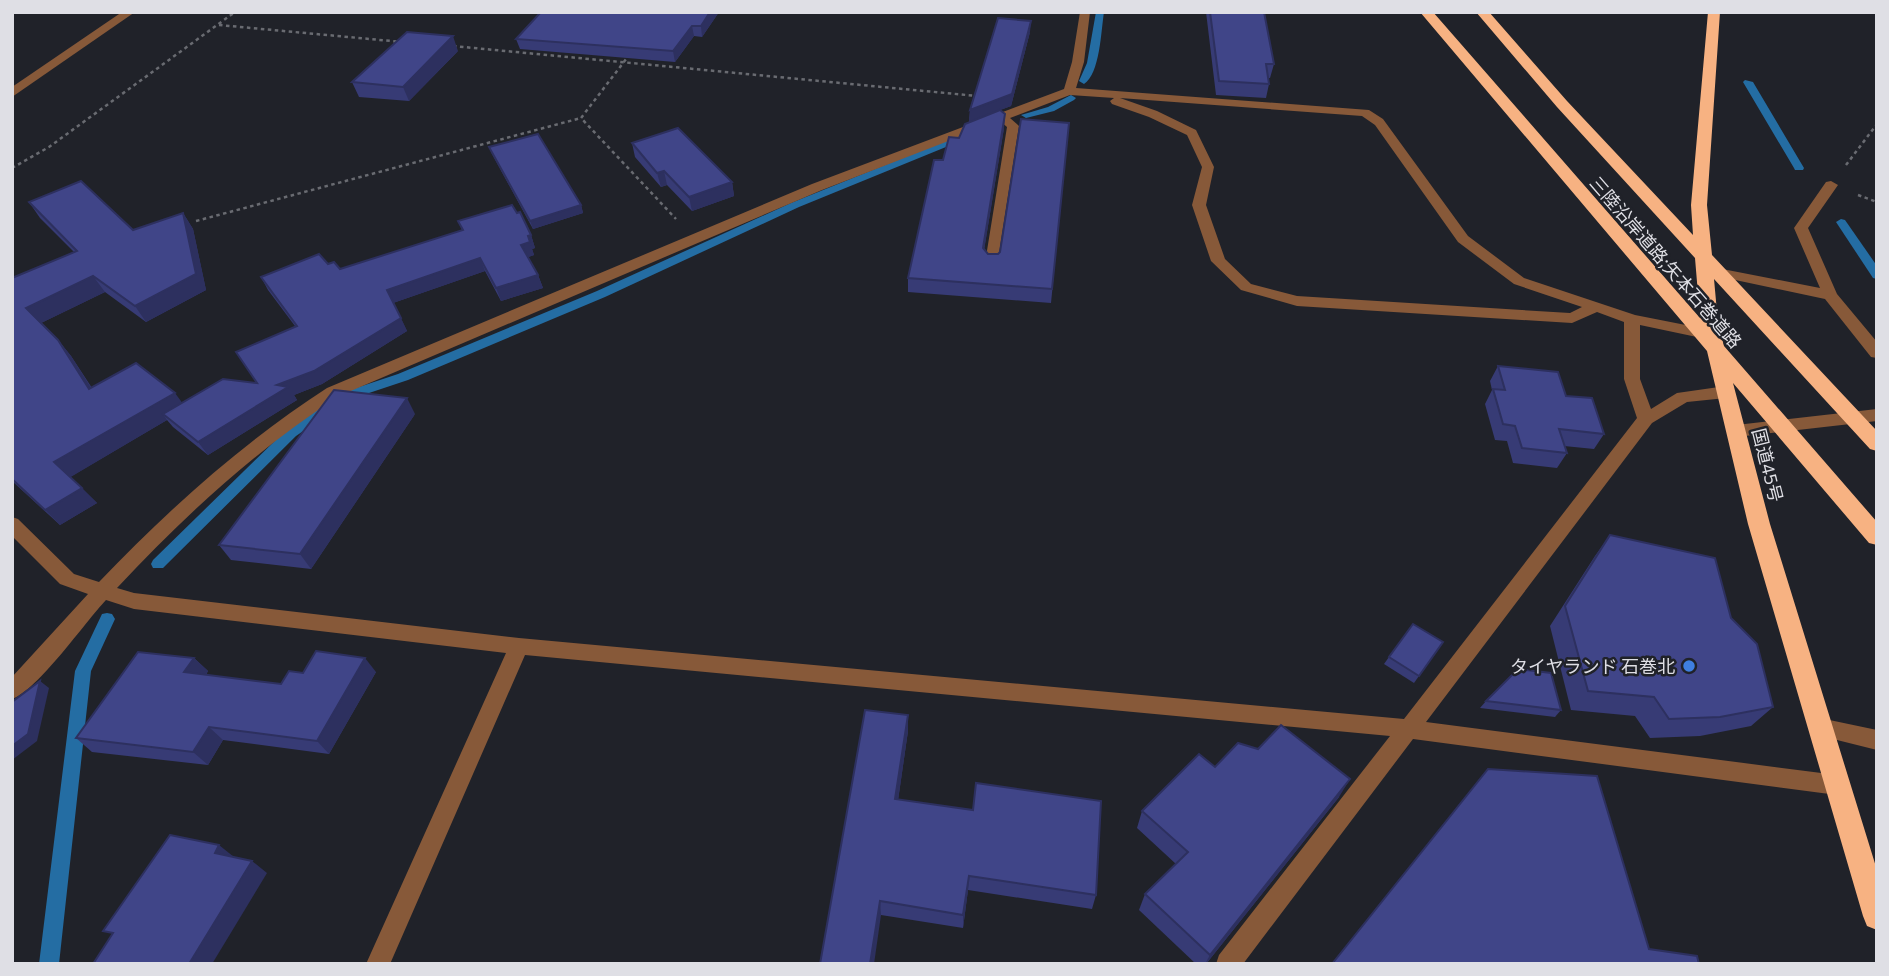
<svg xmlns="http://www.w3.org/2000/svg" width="1889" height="976" viewBox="0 0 1889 976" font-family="Commissioner,'Noto Sans JP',sans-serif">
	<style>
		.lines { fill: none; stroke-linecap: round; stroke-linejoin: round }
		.stream { fill: #246da3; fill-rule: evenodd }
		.path { stroke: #696b71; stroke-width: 2.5; stroke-dasharray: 3.5 3.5; stroke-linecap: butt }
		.minor { fill: #875939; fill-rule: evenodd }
		.highway { fill: #f7b282; fill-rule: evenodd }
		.wall { fill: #373b75 }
		.shaded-wall { fill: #2d305f }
		.building { fill: #404588; stroke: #2d305f; stroke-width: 2 }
		.shop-dot { fill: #3f7fe0; stroke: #202229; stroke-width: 2.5 }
		.labels { text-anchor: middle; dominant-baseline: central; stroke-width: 5; stroke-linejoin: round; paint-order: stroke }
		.street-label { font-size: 18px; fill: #dfdfe5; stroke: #202229 }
		.poi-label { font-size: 18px; fill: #dfdfe5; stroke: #202229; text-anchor: end }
	</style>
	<rect width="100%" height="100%" fill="#202229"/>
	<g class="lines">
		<g class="stream">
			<path d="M1096,12h8c-3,19 -4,62 -20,72l-5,-3 8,-18z"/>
			<polygon points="1745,80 1753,82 1804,168 1803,170 1795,170 1794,168 1743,82"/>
			<polygon points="1071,95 1076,98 1074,100 1054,111 1026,118 1021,115 1048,107"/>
			<polygon points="964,133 968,134 968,138 799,207 605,297 408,380 348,400 296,436 163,568 153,568 151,564 153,560 286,430 338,394 398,374 597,291 791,203"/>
			<polygon points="1841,219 1845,220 1877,266 1877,279 1873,278 1836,222"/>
			<polygon points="107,613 112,614 115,619 91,671 59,964 39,964 75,671 102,614"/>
		</g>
		<g class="path">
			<polyline points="219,25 402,42"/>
			<polyline points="453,46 977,96"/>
			<polyline points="630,54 581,118 676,219"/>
			<polyline points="1846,165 1877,124"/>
			<polyline points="12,168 49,147 235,12"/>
			<polyline points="1858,195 1877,202"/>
			<polyline points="196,221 581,118"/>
		</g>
		<g class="minor">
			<polygon points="122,12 135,12 12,97 12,87"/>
			<path d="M1080,12h10l-6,50 -8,26 293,22 14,9 85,117 56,42 111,37 76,15 8,5 -8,5 -71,-15v54l11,30 26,-16 49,-7 8,6 -8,6 -39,4 -35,21 -226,299 411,53 8,3 3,7 -3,7 -8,3 -424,-56 -170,225h-27l3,-9 171,-219 -865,-81 -135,309h-24l140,-311 -372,-44 -28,-9c-21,22 -68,90 -94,99v-22l76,-83 -28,-10 -48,-48v-19l6,2 56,55 25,8c70,-73 143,-139 228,-194l485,-204 252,-95 8,-27zM1070,95l44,3 -4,3 2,3 37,13 38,18 15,32 -10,38 19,56 30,29 56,16 275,17 25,-11 27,10v57l13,39 -233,301 -885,-81 -385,-45 -17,-5c67,-72 139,-138 222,-192l483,-206 178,-69 7,6 -22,136 2,3h10l22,-140 -9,-8zM1120,98l242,18 13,9 83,117 56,42 68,23 -12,6 -273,-17 -46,-12 -26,-25 -19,-54 8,-38 -18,-37 -39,-19z"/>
			<polygon points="1831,181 1838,185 1808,228 1837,294 1877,342 1877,358 1871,357 1825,299 1707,274 1700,270 1707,266 1820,288 1794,228 1826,182"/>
			<polygon points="1877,409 1877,421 1736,437 1728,431 1736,425"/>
			<polygon points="1820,718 1877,730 1877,750 1813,734 1810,727 1813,720"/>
		</g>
		<polygon class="highway" points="1420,12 1433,12 1700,318 1695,258 1557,107 1476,12 1489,12 1567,101 1693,235 1691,205 1708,12 1720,12 1707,205 1712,255 1877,431 1877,451 1870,449 1714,279 1718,323 1724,346 1877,522 1877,545 1869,543 1733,383 1770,524 1877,870 1877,930 1867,926 1863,916 1748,524 1707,351"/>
	</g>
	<g class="wall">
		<polygon points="541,12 719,12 702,37 694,36 675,62 520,49 516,39"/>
		<polygon points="1206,12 1264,12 1274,64 1270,78 1268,78 1269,84 1266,98 1216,95"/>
		<polygon points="1030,32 1011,106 1000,110 1004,128 984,250 988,254 998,254 1000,252 1069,123 1051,303 908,292 908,278 943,160 959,138 969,122 970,110"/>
		<polygon points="458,51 409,101 359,97 352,82"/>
		<polygon points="632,143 732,182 734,196 692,211 667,185 661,187 635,157"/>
		<polygon points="489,147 581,205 583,213 533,229 492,154"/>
		<polygon points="29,202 133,230 183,213 193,229 206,290 146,322 105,292 41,323 58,340 71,356 92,388 182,403 257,383 295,326 268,290 261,277 328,264 340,269 462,230 458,221 531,235 535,248 532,249 534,255 528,257 538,275 543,288 501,301 485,271 393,303 407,331 322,384 294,395 297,400 208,455 173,427 167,420 70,477 97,503 60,525 12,481 12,278 74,252 40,218"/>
		<polygon points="1498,366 1566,396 1604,434 1594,449 1564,446 1567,453 1557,468 1513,463 1507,441 1495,440 1485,404 1492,390 1490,381"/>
		<polygon points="415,414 311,569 231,560 219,545"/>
		<polygon points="1610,535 1731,618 1773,707 1751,726 1700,736 1650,738 1635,716 1571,710 1550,626 1595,556"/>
		<polygon points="1443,642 1414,683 1384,664 1389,657"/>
		<polygon points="194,658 208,671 206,675 281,684 303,673 376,672 329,754 223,740 208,765 92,752 76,738"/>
		<polygon points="1486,701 1561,710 1555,717 1480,708"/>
		<polygon points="908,715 908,731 898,800 1096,895 1092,909 968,890 963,928 881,915 820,964"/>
		<polygon points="1215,767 1339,797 1206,964 1196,964 1139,910 1145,894 1176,864 1137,828 1142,811"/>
	</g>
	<g class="shaded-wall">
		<polygon points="710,12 719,12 702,37 701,26"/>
		<polygon points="1031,21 1030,32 1011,106 969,122 970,110"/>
		<polygon points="692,26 694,36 675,62 673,51"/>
		<polygon points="453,36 458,51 409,101 403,87"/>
		<polygon points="1005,114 1004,128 982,263 983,248"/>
		<polygon points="664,171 667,185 661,187 657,173"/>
		<polygon points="732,182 734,196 692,211 689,197"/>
		<polygon points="581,205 583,213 533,229 530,221"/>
		<polygon points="183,213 193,229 206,290 146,322 135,306"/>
		<polygon points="531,235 535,248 532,249 528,236"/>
		<polygon points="530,242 534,255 526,258 521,245"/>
		<polygon points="480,258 485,271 393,303 387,290"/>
		<polygon points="538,275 543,288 501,301 496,288"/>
		<polygon points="93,276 105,292 39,324 26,308"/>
		<polygon points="401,318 407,331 322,384 294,395 297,400 208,455 198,442 277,385"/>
		<polygon points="58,340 71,356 102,405 89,389"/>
		<polygon points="175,393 186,408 163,414 167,420 69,478 54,462"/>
		<polygon points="407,398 415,414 311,569 300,554"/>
		<polygon points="82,488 97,503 60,525 45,510"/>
		<polygon points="194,658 208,671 198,686 184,672"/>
		<polygon points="365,658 376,672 329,754 317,741"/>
		<polygon points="40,681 49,688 37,741 12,760 12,746"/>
		<polygon points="908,715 908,731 896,815 895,799"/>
		<polygon points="209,727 223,740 208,765 193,752"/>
		<polygon points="1350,779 1339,797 1206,964 1205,964 1210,955"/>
		<polygon points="219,845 234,857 215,853"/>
		<polygon points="252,861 267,873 212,964 189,964"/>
		<polygon points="969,876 968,890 963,928 963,915"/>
		<polygon points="880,901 881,915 874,964 870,964"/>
	</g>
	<g class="building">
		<polygon points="541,12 710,12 701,26 692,26 673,51 516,39"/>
		<polygon points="1210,12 1264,12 1274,64 1266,64 1269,84 1219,81"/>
		<polygon points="998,18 1031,21 1012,94 970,110"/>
		<polygon points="407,32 453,36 403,87 352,82"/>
		<polygon points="1000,110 1005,114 983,248 988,254 998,254 1000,252 1021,119 1069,123 1052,289 908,278 934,160 943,160 949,137 959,138 965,124"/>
		<polygon points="678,128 732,182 689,197 664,171 657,173 632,143"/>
		<polygon points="538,134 581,205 530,221 489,147"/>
		<polygon points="81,181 133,230 183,213 196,274 135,306 93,276 26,308 58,340 89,389 136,363 175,393 54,462 82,488 45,510 12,479 12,278 77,251 29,202"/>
		<polygon points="512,205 517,213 520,212 531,235 528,236 530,242 521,245 538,275 496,288 480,258 387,290 401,318 314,371 277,385 288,387 198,442 163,414 223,379 257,383 236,352 297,326 261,277 319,254 328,264 334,262 340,269 463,230 458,221"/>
		<polygon points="1498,366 1558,372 1566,396 1592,398 1604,434 1559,429 1567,453 1522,448 1515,426 1503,424 1493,389 1505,390"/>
		<polygon points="334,390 407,398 300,554 219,545"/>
		<polygon points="1610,535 1715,558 1731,618 1757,644 1773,707 1720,717 1669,719 1654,697 1588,691 1565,606"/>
		<polygon points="1413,624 1443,642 1419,676 1389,657"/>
		<polygon points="316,651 365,658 317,741 209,727 193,752 76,738 138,652 194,658 184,672 281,684 289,671 303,673"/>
		<polygon points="1518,669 1551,673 1561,710 1486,701"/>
		<polygon points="40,681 28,734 12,746 12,702"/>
		<polygon points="865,710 908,715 895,799 973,810 976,783 1101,801 1096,895 969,876 963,915 880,901 870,964 820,964"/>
		<polygon points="1281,725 1350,779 1210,955 1145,894 1188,852 1142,811 1199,754 1215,767 1238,743 1258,749"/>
		<polygon points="1488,769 1597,776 1649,949 1697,956 1699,964 1332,964"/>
		<polygon points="170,835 219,845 215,853 252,861 189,964 93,964 113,933 103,931"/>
	</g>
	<circle class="shop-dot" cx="1689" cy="666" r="7"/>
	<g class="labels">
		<g class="street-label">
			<text transform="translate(1666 262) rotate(49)">三陸沿岸道路;矢本石巻道路</text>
			<text transform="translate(1768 465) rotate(76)">国道45号</text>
		</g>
		<g class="poi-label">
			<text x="1675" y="666">タイヤランド 石巻北</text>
		</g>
	</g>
	<rect width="1889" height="976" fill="none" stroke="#dfdfe5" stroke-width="28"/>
</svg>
